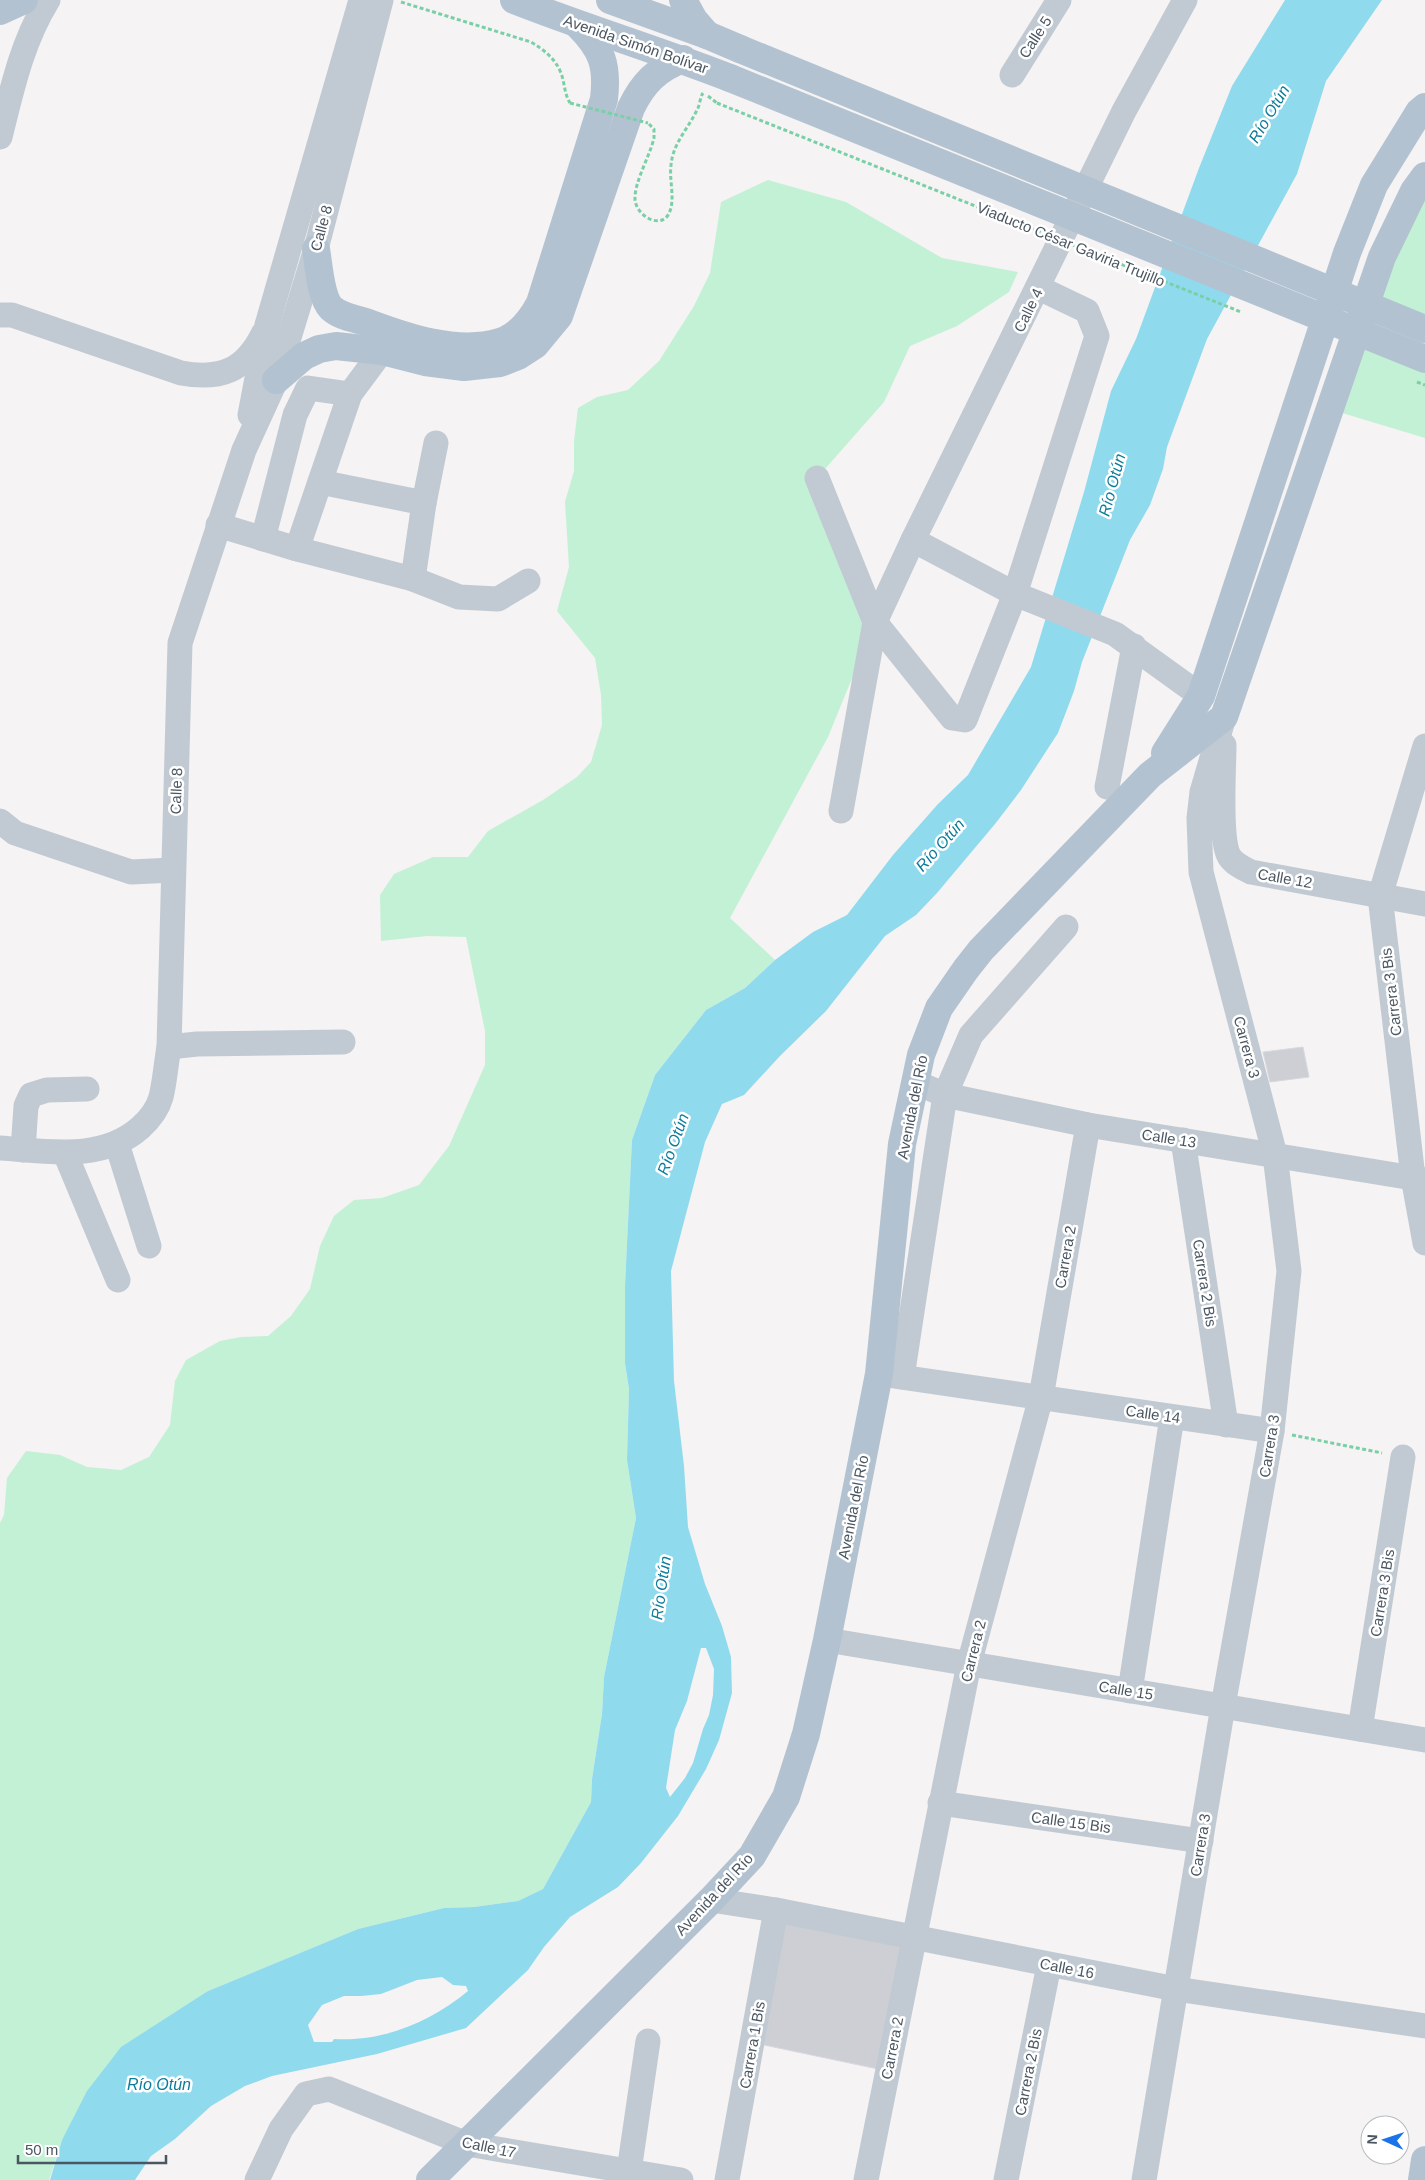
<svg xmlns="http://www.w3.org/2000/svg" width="1425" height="2180" viewBox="0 0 1425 2180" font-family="Helvetica,sans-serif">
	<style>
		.green { fill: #c3f1d5 }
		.water { fill: #90daee; fill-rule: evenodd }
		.building { fill: #cdcfd5; stroke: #d7d9de }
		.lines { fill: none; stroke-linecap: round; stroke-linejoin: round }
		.path { stroke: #7ad0a6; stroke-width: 3; stroke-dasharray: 4 2.5; stroke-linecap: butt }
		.minor { stroke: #c1cad2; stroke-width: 25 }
		.major { stroke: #b3c2d1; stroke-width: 28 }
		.path-bridge { stroke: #7ad0a6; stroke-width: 3; stroke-dasharray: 4 2.5; stroke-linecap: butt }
		.major-bridge { stroke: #b3c2d1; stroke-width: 28 }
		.labels { text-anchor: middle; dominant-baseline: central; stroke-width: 5; stroke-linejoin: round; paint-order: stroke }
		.street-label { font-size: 15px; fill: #4a5661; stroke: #fff }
		.water-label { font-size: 16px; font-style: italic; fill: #0c7c9b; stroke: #fff }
	</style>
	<rect width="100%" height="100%" fill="#f5f3f3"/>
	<g class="green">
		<polygon points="768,180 846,202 942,258 1018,272 1009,292 957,326 910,346 884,402 817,478 875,622 828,737 730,918 775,960 745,988 706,1010 655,1075 632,1140 625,1286 625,1363 629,1389 627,1460 636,1518 604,1677 602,1714 592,1779 591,1802 543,1889 518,1901 474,1907 444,1908 358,1929 208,1991 62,2140 49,2180 0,2180 0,1523 4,1515 7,1478 26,1451 60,1455 87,1467 121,1470 149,1457 170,1425 175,1381 186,1360 220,1341 241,1337 268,1336 291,1316 310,1289 320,1246 334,1216 354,1200 382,1198 419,1185 449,1146 485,1065 485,1031 466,937 427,936 381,941 380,895 394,874 433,857 468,857 488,831 543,800 577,777 591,762 602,725 601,695 595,658 557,611 569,567 565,502 574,471 574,441 578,408 597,397 628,390 659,361 694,306 710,273 721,202"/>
		<polygon points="1425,200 1425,438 1329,409 1382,257"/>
	</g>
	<path class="water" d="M1285,0h97l-56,81 -29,93 -90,165 -40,108 -4,22 -13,36 -20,35 -48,122 -8,29 -16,42 -37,57 -26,34 -58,69 -21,22 -31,21 -59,75 -46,45 -36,39 -22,9 -17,38 -34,129 3,110 10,85 4,61 17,57 17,42 9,31 1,36 -13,47 -13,29 -28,47 -37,47 -23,24 -48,30 -26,30 -16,23 -62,58 -89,26 -105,22 -27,10 -34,20 -36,33 -24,17 -16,24h-85l12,-40 25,-49 34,-44 87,-56 150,-62 86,-21 30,-1 44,-6 25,-12 48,-87 1,-23 10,-65 2,-37 32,-159 -9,-58 2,-71 -4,-26v-77l7,-146 23,-65 51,-65 39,-22 30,-28 38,-28 34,-17 46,-60 45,-51 30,-29 63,-108 53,-175 27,-101 25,-52 63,-171 33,-82zM701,1648h5l8,21 -1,26 -4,20 -6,14 -10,34 -8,15 -15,19 -4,-9 9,-58 12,-29zM442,1977l11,8 13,1 2,5c-37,31 -85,51 -134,48l-2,3h-18l-6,-17 14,-20 22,-9h17l20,-2 36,-14z"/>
	<g class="building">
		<polygon points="1303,1047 1309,1077 1270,1082 1263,1052"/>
		<polygon points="784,1917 904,1936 878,2069 764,2045"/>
	</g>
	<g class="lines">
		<g class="path">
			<path d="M401,2l130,40c13,8 24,16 30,31 4,11 3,20 9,30"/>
			<polyline points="708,96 717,103"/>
			<path d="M649,124l5,5v9c-4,18 -20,44 -19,62 2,17 28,31 35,11 5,-14 -1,-31 1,-46 2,-22 17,-36 26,-55 3,-5 3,-13 6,-17"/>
			<polyline points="1292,1435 1382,1453"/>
		</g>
		<g class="minor">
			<polyline points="1012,75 1059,0"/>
			<path d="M0,137c12,-48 22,-95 48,-137"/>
			<path d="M0,315h12l169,58c39,7 64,-2 82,-39"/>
			<polyline points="350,394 382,351"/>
			<polyline points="250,415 267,325 361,0"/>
			<polyline points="817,478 875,622 952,718 965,720 1015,594 1097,336 1087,311 1039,288"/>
			<polyline points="320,482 424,503"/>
			<polyline points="218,525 297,549 413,579 424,503 436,443"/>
			<polyline points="263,539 295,415 308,388 350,394 297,549"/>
			<polyline points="913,540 1015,594 1115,634 1201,696"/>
			<polyline points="413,579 459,597 498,599 528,581"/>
			<path d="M1224,745c0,24 -5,92 5,111 5,8 14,12 22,16l174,32"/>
			<polyline points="1425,746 1380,896 1413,1177 1425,1243"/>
			<polyline points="1107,787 1134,646"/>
			<polyline points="841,811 875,622 913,540 1124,111 1185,0"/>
			<polyline points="0,821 15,833 131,872 173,870"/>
			<polyline points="169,1047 197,1044 343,1042"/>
			<polyline points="915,1082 945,1095 1088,1125 1425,1180"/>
			<polyline points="1183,1140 1226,1425"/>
			<polyline points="117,1144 149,1246"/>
			<path d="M0,1148c47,3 101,14 140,-20 9,-8 18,-20 21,-31 4,-16 5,-34 8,-50l11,-404 64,-193 32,-70 40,-131 65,-249"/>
			<polyline points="23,1150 26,1106 31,1095 47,1090 87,1089"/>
			<polyline points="65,1153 118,1280"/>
			<polyline points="887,1375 1272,1431"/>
			<polyline points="902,1377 945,1095 971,1035 1066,927"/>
			<polyline points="827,1640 1425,1740"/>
			<polyline points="1130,1691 1172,1417"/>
			<polyline points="1360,1729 1403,1457"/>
			<polyline points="940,1803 1201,1841"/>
			<polyline points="711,1900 776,1910 1176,1989 1425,2026"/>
			<polyline points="629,2171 648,2041"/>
			<polyline points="257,2180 281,2129 306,2094 329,2089 467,2144 681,2180"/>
			<polyline points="727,2180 776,1910"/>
			<polyline points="866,2180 969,1664 1041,1397 1088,1125"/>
			<polyline points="1006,2180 1049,1965"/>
			<polyline points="1144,2180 1223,1706 1272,1431 1289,1271 1275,1155 1201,872 1199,818 1202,792 1224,717"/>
		</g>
		<g class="major">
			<path d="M514,0c71,28 144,50 216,78"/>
			<polyline points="610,0 707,35 740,49"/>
			<polyline points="683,0 694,20 707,35"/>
			<polyline points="0,11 24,0"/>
			<path d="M316,249c3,16 4,47 15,59 10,9 23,10 35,14 40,15 91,33 134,20 19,-6 31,-22 40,-39l64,-204c4,-34 -2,-50 -26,-74"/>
			<path d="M276,380l28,-24 15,-7 17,-3 46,5 43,11 39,5 36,-4 18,-7 17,-11 24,-29 72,-208c12,-25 26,-39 52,-49"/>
			<polyline points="1165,753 1201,696 1347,253 1374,185 1419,112 1425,107"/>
			<polyline points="430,2180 711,1900 752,1856 786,1797 806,1734 827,1640 879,1374 902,1144 921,1055 939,1008 966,969 981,950 1150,775 1224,717 1382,257 1414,191 1425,176"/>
			<polyline points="1422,2180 1425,2160"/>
		</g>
		<g class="path-bridge">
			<polyline points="570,103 648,123"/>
			<polyline points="717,103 1241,312"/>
			<polyline points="1417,382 1425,385"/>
		</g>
		<g class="major-bridge">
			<polyline points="740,49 1425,329"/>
			<polyline points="730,78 1425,359"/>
		</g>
	</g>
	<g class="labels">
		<g class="street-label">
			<text transform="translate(1035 37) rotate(-57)">Calle 5</text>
			<text transform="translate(636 44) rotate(19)">Avenida Simón Bolívar</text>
			<text transform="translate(321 228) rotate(-75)">Calle 8</text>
			<text transform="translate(1071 244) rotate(22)">Viaducto César Gaviria Trujillo</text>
			<text transform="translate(1028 310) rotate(-64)">Calle 4</text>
			<text transform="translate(176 791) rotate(-88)">Calle 8</text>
			<text transform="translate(1285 878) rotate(10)">Calle 12</text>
			<text transform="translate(1391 992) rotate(-97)">Carrera 3 Bis</text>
			<text transform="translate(1247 1047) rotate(75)">Carrera 3</text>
			<text transform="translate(912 1107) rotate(-79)">Avenida del Río</text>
			<text transform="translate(1169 1138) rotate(9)">Calle 13</text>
			<text transform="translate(1065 1257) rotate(-80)">Carrera 2</text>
			<text transform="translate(1205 1283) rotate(81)">Carrera 2 Bis</text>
			<text transform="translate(1153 1414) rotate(8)">Calle 14</text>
			<text transform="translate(1269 1446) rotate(-81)">Carrera 3</text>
			<text transform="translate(853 1507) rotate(-79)">Avenida del Río</text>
			<text transform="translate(1382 1593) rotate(-81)">Carrera 3 Bis</text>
			<text transform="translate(973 1651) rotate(-76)">Carrera 2</text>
			<text transform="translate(1126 1690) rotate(9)">Calle 15</text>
			<text transform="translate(1071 1822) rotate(8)">Calle 15 Bis</text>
			<text transform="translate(1200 1845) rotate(-81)">Carrera 3</text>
			<text transform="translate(714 1894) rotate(-47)">Avenida del Río</text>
			<text transform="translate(1067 1968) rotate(11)">Calle 16</text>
			<text transform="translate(752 2045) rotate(-80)">Carrera 1 Bis</text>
			<text transform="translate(892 2048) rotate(-79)">Carrera 2</text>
			<text transform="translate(1028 2072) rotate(-79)">Carrera 2 Bis</text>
			<text transform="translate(489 2147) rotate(12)">Calle 17</text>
		</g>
		<g class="water-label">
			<text transform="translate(1269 114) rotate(-59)">Río Otún</text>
			<text transform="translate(1112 485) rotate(-75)">Río Otún</text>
			<text transform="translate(940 845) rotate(-48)">Río Otún</text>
			<text transform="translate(673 1144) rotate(-70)">Río Otún</text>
			<text transform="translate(661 1588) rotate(-82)">Río Otún</text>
			<text x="159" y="2084">Río Otún</text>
		</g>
	</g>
	<g transform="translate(1385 2140) rotate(273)"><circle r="24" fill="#ffffff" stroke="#b7bbc0"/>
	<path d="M0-4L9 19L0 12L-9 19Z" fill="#1a73e8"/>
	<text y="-8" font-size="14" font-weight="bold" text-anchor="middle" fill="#4a5661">N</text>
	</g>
	<path d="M18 2155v8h148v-8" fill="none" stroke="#4a5661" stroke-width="2.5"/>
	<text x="25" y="2155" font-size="15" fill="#4a5661" stroke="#ffffff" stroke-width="4" paint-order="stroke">50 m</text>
</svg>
